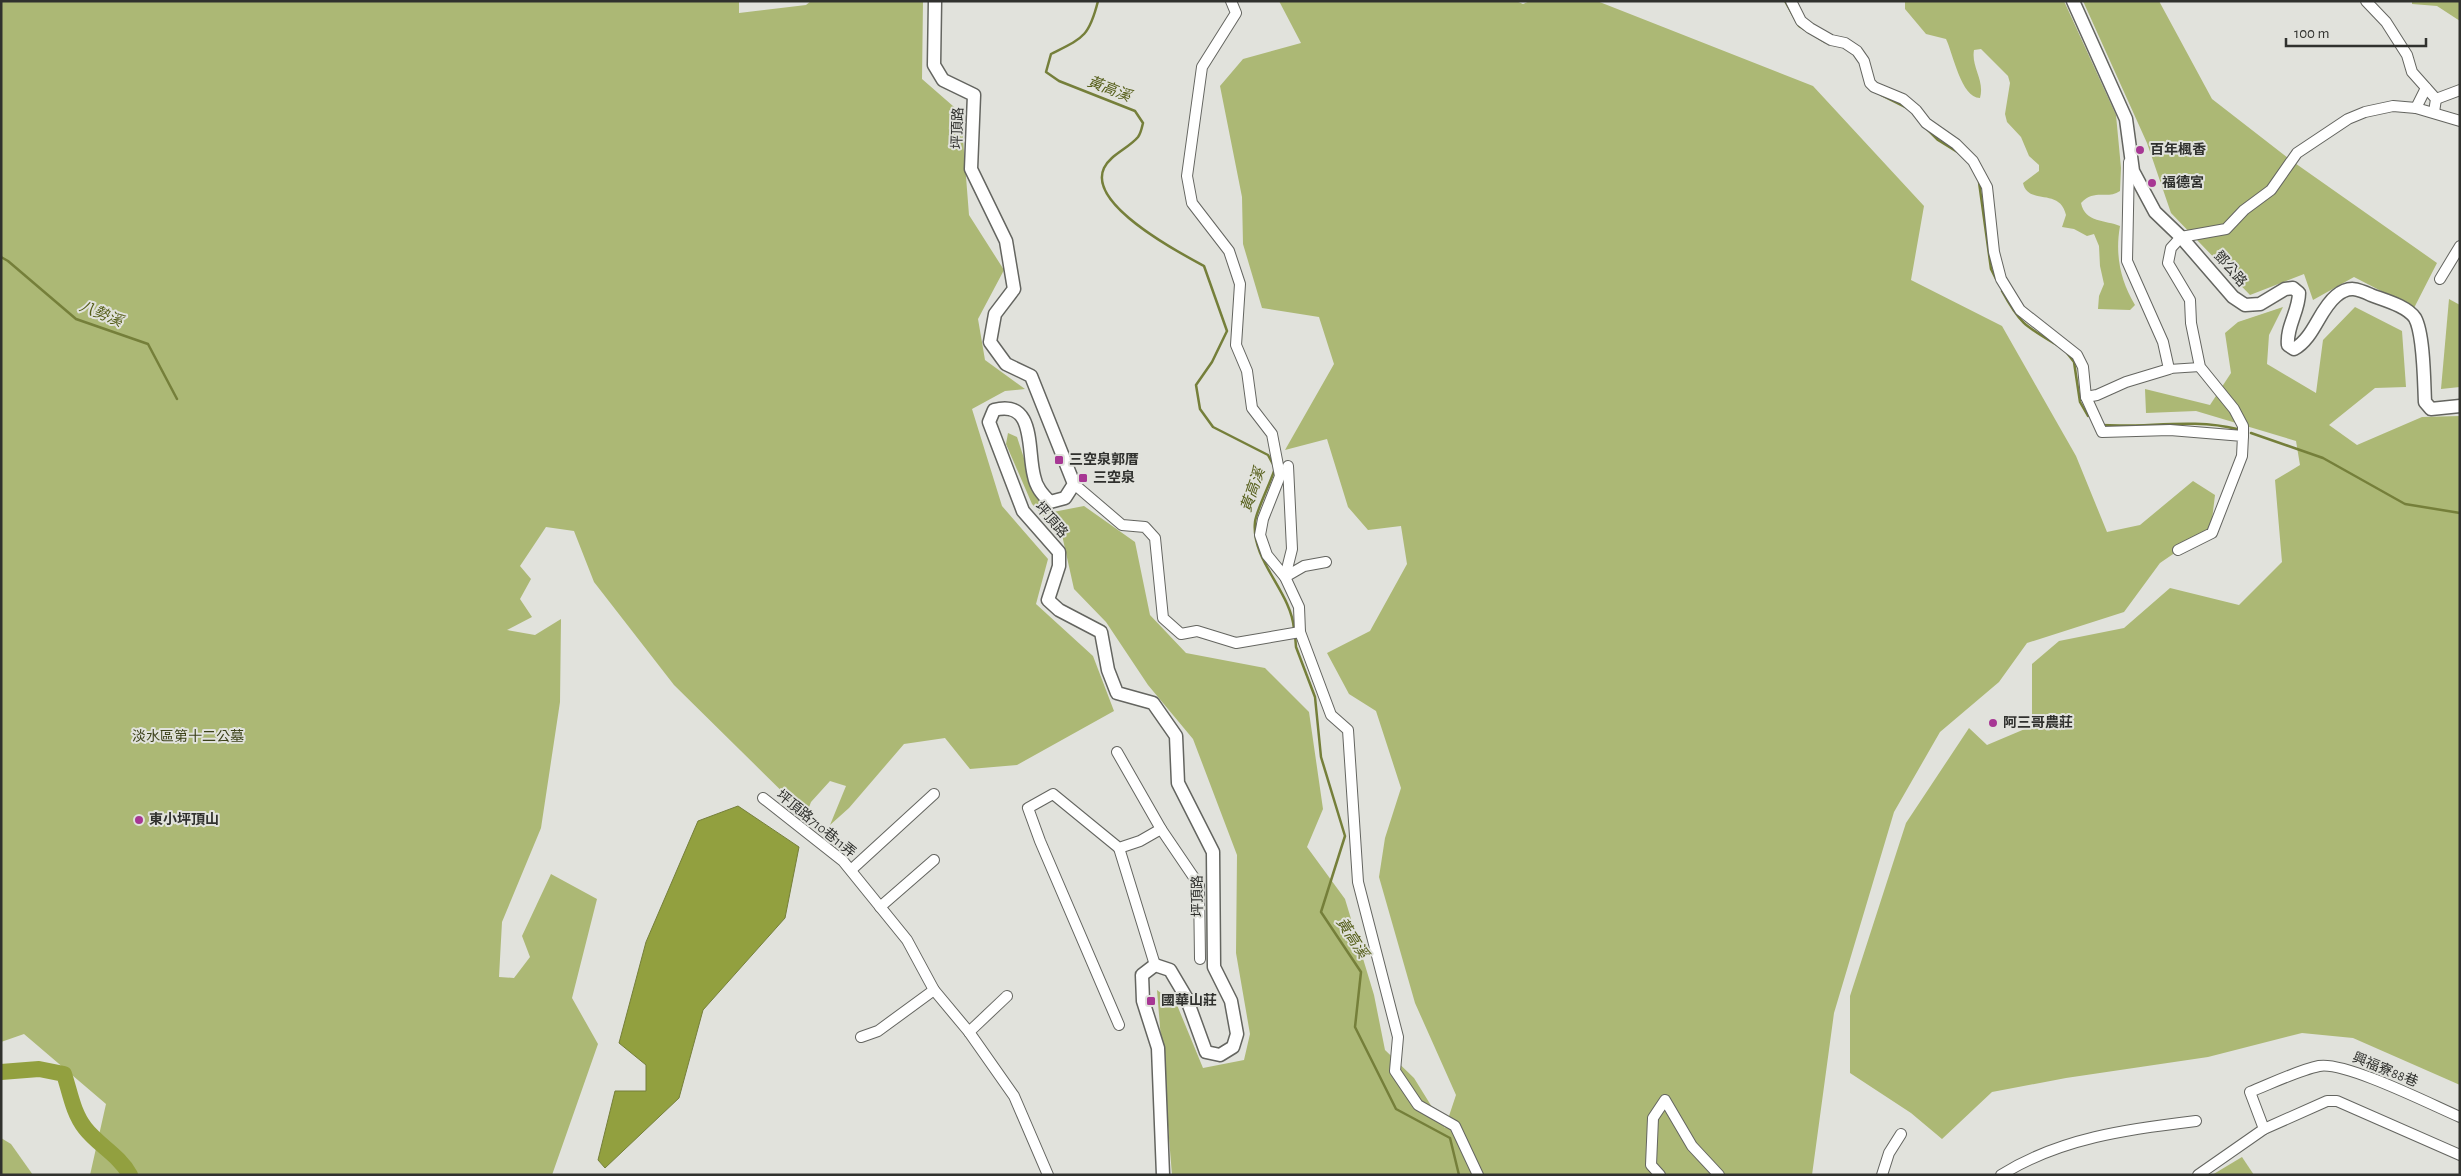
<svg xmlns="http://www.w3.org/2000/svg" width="2461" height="1176" viewBox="0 0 2461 1176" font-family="'Alegreya Sans','Noto Sans TC',sans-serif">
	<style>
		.green { fill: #acb875 }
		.water { fill: #92a03f; stroke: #757f3a }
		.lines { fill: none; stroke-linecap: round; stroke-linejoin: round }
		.stream { stroke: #757f3a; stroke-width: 2.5 }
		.river { stroke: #92a03f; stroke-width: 16 }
		.pedestrian-casing { stroke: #646560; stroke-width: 10 }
		.minor-casing { stroke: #646560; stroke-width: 12 }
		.tertiary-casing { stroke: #646560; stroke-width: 15 }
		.pedestrian { stroke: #fff; stroke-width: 8 }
		.minor { stroke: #fff; stroke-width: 10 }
		.tertiary { stroke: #fff; stroke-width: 12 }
		.poi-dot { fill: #a73794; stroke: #e1e2dc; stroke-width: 2 }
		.labels { text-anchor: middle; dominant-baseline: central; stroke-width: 4; stroke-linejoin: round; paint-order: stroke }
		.street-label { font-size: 14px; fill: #30312e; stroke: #e1e2dc }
		.poi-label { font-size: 14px; font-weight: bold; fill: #30312e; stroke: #e1e2dc; text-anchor: start }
		.park-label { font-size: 14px; fill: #3b4119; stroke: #e1e2dc }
		.water-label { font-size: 15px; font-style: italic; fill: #545d18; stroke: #e1e2dc }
	</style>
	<rect width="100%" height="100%" fill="#e1e2dc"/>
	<g class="green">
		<polygon points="1,1 739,1 739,13 806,5 811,1 923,1 922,79 961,113 969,215 1004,270 978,319 985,360 1025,389 1005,391 972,409 1002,506 1048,559 1036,604 1093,656 1114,711 1017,765 970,769 945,738 904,744 849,808 830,825 846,786 830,781 811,802 806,815 674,685 594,582 574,531 546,527 520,566 531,579 520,599 532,617 507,630 535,635 561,619 560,702 541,828 502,922 499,977 514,978 530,957 522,936 551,874 597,899 572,998 598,1044 552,1175 90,1175 106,1104 24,1034 1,1042"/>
		<polygon points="1279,1 1516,1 1523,4 1530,1 1597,1 1813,86 1924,206 1911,280 2002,326 2076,456 2107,532 2140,525 2193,481 2215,495 2211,528 2160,563 2124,612 2027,643 1999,682 1940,732 1894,812 1834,1013 1812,1175 1172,1175 1157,990 1177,1005 1203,1068 1244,1060 1250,1034 1236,953 1237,855 1193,739 1148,685 1106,622 1074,589 1062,535 1032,504 1006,444 1008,433 1017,437 1036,495 1053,512 1084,506 1135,542 1150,615 1186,653 1265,668 1309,712 1323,809 1307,847 1345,899 1374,995 1385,1050 1414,1078 1445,1128 1456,1095 1415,1003 1379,877 1385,838 1401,788 1376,711 1349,694 1327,653 1370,631 1407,564 1401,526 1368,530 1348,507 1327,439 1285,450 1334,364 1319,317 1262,308 1243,244 1242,197 1220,86 1243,59 1301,43"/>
		<path d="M1905,1h159l52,114 5,53 -1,23c-13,9 -25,-3 -39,12 4,20 25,17 39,23 -5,28 0,54 15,79l-5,5 -32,-1 1,-13 5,-12 -4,-18 -1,-20 -5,-12 -7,2 -13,-7 -12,-2 4,-12c-6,-28 -38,-9 -43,-32l16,-12v-6l-10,-9 -8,-19 -14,-15 -2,-8 5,-31 -2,-7 -27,-27 -7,1c-3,17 11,30 6,48 -19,0 -27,-45 -34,-59l-20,-5 -21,-25z"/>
		<polygon points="2083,1 2159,1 2212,99 2292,161 2437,263 2414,308 2354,277 2313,300 2304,274 2250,295 2171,213 2147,143"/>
		<polygon points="2412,1 2460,1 2460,21 2437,6 2412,4"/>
		<polygon points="2449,299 2460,305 2460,387 2441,389"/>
		<polygon points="2283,307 2269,335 2267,364 2316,393 2323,340 2355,307 2402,331 2406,387 2375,388 2329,425 2357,445 2422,417 2460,416 2460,1085 2353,1038 2302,1033 2208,1057 2066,1078 1992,1092 1942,1139 1911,1113 1850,1073 1850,996 1906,823 1969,728 1987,745 2032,726 2032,664 2059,641 2124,628 2170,588 2239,605 2282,562 2275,480 2300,465 2296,441 2196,411 2146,413 2145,389 2210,405 2231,373 2225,333 2238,322"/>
		<polygon points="1,1138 11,1144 33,1175 1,1175"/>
		<polygon points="2242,1157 2254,1175 2212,1175"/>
	</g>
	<polygon class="water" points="738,806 799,847 785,918 703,1010 679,1098 605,1168 598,1160 615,1091 646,1091 646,1065 619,1043 646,942 698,821"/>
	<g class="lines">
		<g class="stream">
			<path d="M1098,1c-9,36 -15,37 -47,53l-5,18 13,9 76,30 8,12c-1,4 -2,10 -5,14 -9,11 -28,18 -34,31 -17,36 74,84 100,98l23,65 -15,31 -16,23 4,24 13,18 55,28 7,13c-4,14 -19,43 -20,54 -4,39 36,69 39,107"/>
			<polyline points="1785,1 1799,26 1825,42"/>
			<polyline points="1881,95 1907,108"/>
			<polyline points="1926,128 1938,140 1959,153"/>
			<polyline points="1979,182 1991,269 1996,279"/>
			<polyline points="1,257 8,261 76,319 148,344 177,399"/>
			<path d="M2002,291c18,33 23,35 55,54"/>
			<polyline points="2067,353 2074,362 2080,402 2088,416"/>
			<path d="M2101,425c46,3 91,-7 136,4"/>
			<polyline points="2251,433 2323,458 2405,504 2460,513"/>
			<polyline points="1295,635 1296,647 1315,697 1321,757 1345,836 1321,912 1361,972 1355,1027 1396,1109 1450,1138 1459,1175"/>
		</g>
		<path class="river" d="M1,1072l38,-3 25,5c6,18 9,39 21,54 13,17 34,27 45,47"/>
		<g class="pedestrian-casing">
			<polyline id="pedestrian" points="2169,369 2200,367"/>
		</g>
		<g class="minor-casing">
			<g id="minor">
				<polyline points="1231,1 1236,13 1202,67 1187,176 1192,203 1229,251 1240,284 1236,345 1247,371 1252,408 1272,434 1280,476 1263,519 1260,535 1267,555 1285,577 1299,607 1300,632 1331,715 1348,730 1358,882 1398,1037 1395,1071 1418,1105 1455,1126 1478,1175"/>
				<polyline points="1791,1 1801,21 1810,28 1831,40 1845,43 1857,51 1864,61 1870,83 1874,87 1903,99 1916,110 1926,123 1956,144 1973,161 1987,187 1994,252 2001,279 2020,310 2077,355 2083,367 2086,397 2102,432 2170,430 2243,436 2242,456 2212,533 2178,550"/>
				<polyline points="2366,1 2386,22 2407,55 2412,72 2436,99 2434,112"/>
				<polyline points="2436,99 2460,90"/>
				<polyline points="2416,108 2426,88"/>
				<polyline points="2440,279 2460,246"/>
				<polyline points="2086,397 2097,395 2126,382 2169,369 2163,342 2127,261 2129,162"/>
				<polyline points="2243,436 2243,426 2234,409 2200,367 2191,323 2190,300 2168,263 2171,248 2181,237 2226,229 2244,210 2271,190 2297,153 2348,119 2365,112 2393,106 2416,108 2460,121"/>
				<polyline points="1288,466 1292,549 1285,577 1304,566 1326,562"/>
				<polyline points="1074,484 1122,525 1145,527 1155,538 1163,618 1181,634 1197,631 1236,643 1300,632"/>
				<polyline points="1117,752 1161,829"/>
				<polyline points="763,798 843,861 907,940 934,990 969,1032 1014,1096 1048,1175"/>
				<polyline points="1119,848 1155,965"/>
				<polyline points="851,870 934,794"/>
				<polyline points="880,907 934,860"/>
				<polyline points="1119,1025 1040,841 1028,808 1053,794 1119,848 1140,841 1161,829 1199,885 1200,959"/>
				<polyline points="969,1032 1007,996"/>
				<polyline points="861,1037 878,1031 934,990"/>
				<path d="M2264,1129l-14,-37c20,-8 49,-22 69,-26 26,-5 113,39 141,51"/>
				<polyline points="1660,1175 1651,1165 1653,1118 1665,1100 1692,1146 1719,1175"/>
				<polyline points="1882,1175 1889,1153 1901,1134"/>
				<path d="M2001,1175c59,-37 127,-46 195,-54"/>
				<polyline points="2198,1175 2264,1129 2327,1101 2337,1101 2460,1155"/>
			</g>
		</g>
		<g class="tertiary-casing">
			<g id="tertiary">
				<path d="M935,1l-1,64 9,15 31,15 -3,74 35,72 8,48 -19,25 -5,28 16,22 25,12 43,108 -9,14 -15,4c-8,-8 -14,-15 -16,-26 -7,-26 2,-77 -40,-66l-5,12 34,89 36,41v14l-11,34 11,10 42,22 7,38 9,23 36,10 23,33 2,47 35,69 1,115 17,34 6,33 -4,13 -13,8 -14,-3 -20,-55 -16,-27 -15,-5 -13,10 1,26 15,47 5,127"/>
				<path d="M2073,1l53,118 7,52 22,41 26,25 52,60 12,8 15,-1 25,-15 8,-1 6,5c0,18 -13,34 -11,52l6,4c20,-11 25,-39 42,-53 13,-11 22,-7 35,-1 13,5 36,11 44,23 9,16 9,65 10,84l6,7 29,-3"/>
			</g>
		</g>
		<use href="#pedestrian" class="pedestrian"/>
		<use href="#minor" class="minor"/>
		<use href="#tertiary" class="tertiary"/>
	</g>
	<g class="poi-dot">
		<circle cx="2140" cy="150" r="5"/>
		<circle cx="2152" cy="183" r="5"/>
		<rect x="1054" y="455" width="10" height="10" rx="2.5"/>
		<rect x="1078" y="473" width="10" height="10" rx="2.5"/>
		<circle cx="1993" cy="723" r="5"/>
		<circle cx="139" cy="820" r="5"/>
		<rect x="1146" y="996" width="10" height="10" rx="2.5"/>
	</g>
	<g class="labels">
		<g class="street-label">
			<text transform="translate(958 128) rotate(-88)">坪頂路</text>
			<text transform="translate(2230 269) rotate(49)">鄧公路</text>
			<text transform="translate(1051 520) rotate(49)">坪頂路</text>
			<text transform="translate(816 824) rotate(39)">坪頂路710巷11弄</text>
			<text transform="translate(1198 896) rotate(-91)">坪頂路</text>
			<text transform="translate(2385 1070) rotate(22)">興福寮88巷</text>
		</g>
		<g class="poi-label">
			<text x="2150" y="150">百年楓香</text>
			<text x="2162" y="183">福德宮</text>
			<text x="1069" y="460">三空泉郭厝</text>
			<text x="1093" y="478">三空泉</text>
			<text x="2003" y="723">阿三哥農莊</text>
			<text x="149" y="820">東小坪頂山</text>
			<text x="1161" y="1001">國華山莊</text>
		</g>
		<g class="park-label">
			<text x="188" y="737">淡水區第十二公墓</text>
		</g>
		<g class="water-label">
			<text transform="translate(1109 89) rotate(21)">黃高溪</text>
			<text transform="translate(101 314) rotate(22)">八勢溪</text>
			<text transform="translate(1253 490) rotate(-71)">黃高溪</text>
			<text transform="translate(1352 938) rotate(57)">黃高溪</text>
		</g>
	</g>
	<rect width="2461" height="1176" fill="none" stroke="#30312e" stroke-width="5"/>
	<path d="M2286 38v8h140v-8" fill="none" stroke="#30312e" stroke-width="2.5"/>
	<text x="2294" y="38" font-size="15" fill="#30312e" stroke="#e1e2dc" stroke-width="4" paint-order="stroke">100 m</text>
</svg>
